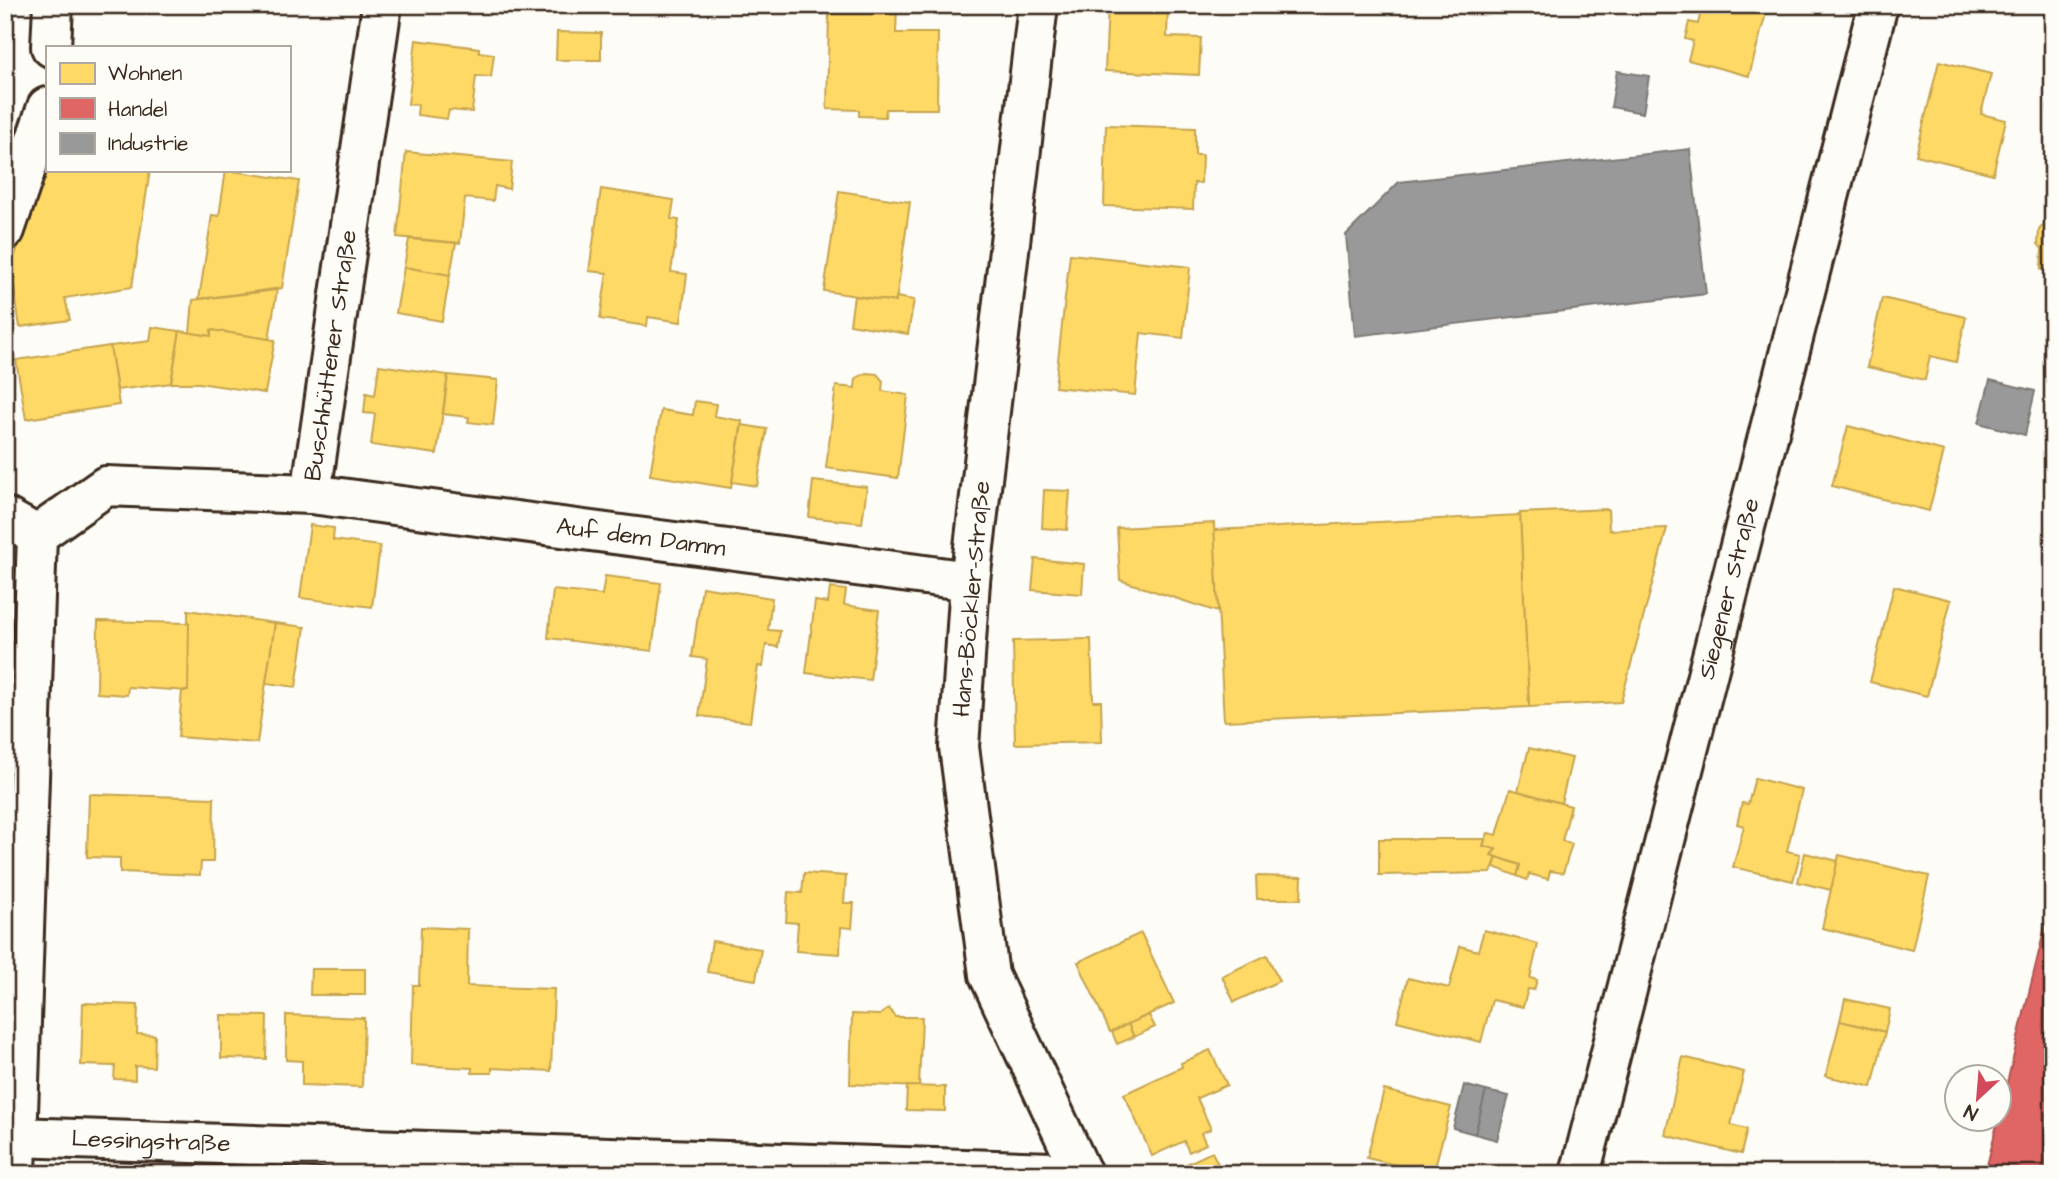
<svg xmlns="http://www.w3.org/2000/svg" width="2058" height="1179" viewBox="0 0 2058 1179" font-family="'Architects Daughter',sans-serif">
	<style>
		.homes { fill: #ffd966; stroke: #c4a450; stroke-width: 2 }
		.shops { fill: #e06666; stroke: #ae5450; stroke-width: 2 }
		.industry { fill: #999; stroke: #7d7874; stroke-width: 2 }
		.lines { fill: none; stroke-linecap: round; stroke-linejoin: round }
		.minor-casing { stroke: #3b2a1e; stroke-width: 44 }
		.secondary-casing { stroke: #3b2a1e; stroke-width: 44 }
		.minor { stroke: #fdfcf7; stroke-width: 38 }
		.secondary { stroke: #fdfcf7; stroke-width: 38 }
		.labels { text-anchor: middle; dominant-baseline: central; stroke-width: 7; stroke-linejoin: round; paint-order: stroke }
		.street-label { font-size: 24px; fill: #3b2a1e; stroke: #fdfcf7 }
	</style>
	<rect width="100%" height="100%" fill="#fdfcf7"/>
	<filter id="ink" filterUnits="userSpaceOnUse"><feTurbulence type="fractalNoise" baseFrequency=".0143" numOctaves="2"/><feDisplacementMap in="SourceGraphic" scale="14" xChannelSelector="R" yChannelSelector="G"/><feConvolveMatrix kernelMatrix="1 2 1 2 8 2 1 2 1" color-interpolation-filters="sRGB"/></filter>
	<g filter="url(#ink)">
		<g class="homes">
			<polygon points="794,5 897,6 896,33 938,33 937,109 886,109 885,117 859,116 859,110 827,109 829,13 794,12"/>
			<polygon points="1108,5 1168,5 1167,37 1201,38 1199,75 1105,71"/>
			<polygon points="1700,5 1768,6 1749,76 1688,60 1693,41 1685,39 1689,22 1698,24 1702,6"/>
			<polygon points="557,32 601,33 601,60 556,60"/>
			<polygon points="416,40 479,48 479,52 494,54 491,77 476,76 472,112 449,110 447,119 417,115 418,105 408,104"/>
			<polygon points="1939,61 1991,74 1981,114 2006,120 1993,174 1916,155"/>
			<polygon points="1106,125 1195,128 1195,155 1202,155 1201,183 1194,183 1193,209 1104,206"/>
			<polygon points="406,152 512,162 509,189 495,186 493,201 465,198 460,243 397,237"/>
			<polygon points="47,161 47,170 150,170 132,287 65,298 70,320 20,327 13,283 6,282"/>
			<polygon points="226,170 299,181 282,288 199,299 212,215 219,216"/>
			<polygon points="601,189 674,200 671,219 679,220 671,272 687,274 681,322 648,317 647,326 600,319 607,273 589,271"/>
			<polygon points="839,191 910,202 896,302 824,291"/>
			<polygon points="2046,196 2053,197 2053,270 2041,269 2042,249 2038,244 2039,230 2044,224"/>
			<polygon points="409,239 456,243 450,275 404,267"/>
			<polygon points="1070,254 1190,267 1183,338 1141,333 1135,395 1055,387"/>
			<polygon points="404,267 450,275 442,321 396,313"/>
			<polygon points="277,290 269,339 211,330 211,336 190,333 193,300"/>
			<polygon points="854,296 896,302 896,297 914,300 908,334 850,324"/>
			<polygon points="1882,298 1966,317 1956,362 1930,356 1925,380 1867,367"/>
			<polygon points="152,327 180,331 171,383 117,390 110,346 150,341"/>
			<polygon points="211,330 275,340 265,393 199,383 171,383 180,331 211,336"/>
			<polygon points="110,346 119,405 26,419 16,360"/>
			<polygon points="379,365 448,375 437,454 371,445 375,414 364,413 366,393 375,395"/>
			<polygon points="866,373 877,374 883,381 882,391 908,395 898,478 826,468 836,386 855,388 856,378"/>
			<polygon points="448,375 498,380 493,425 468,422 469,417 443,414"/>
			<polygon points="695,401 716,404 714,416 742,421 731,488 650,475 661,410 693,415"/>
			<polygon points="742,425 767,429 757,486 732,482"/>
			<polygon points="1848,426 1944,451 1929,511 1832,486"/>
			<polygon points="813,481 867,487 862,523 809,517"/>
			<polygon points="1044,490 1070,491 1067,530 1042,528"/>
			<polygon points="1608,509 1609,530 1667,528 1621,702 1529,707 1520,513"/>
			<polygon points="1520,515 1529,707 1224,721 1214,530"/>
			<polygon points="1214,523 1218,612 1120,580 1117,528"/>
			<polygon points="310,525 334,528 333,540 380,546 372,607 300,598"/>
			<polygon points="1035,559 1084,564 1082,594 1032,590"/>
			<polygon points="605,576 661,583 652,651 548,638 553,590 602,595"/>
			<polygon points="1894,586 1951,600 1927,696 1870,682"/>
			<polygon points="702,587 772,598 768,630 780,631 778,647 766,645 763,667 758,666 750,722 699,716 707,659 692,657"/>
			<polygon points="830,588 846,590 844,605 879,610 870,680 806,673 815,601 828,603"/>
			<polygon points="188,610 275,623 257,743 178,737 182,691 188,691"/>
			<polygon points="98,621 189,623 188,691 128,687 127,695 97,693"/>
			<polygon points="275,623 305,627 296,687 266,683"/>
			<polygon points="1091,639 1093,701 1101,701 1102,742 1015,744 1013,641"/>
			<polygon points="1529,748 1572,758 1561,803 1518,791"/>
			<polygon points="1755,778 1802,790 1787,851 1800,854 1793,881 1733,867 1744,826 1737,824 1742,803 1748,804"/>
			<polygon points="1510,789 1571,806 1562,841 1572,844 1563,873 1550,871 1548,879 1529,874 1527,880 1517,876 1520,865 1491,855 1496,849 1483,846 1488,833 1497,835"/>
			<polygon points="89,794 214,798 213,862 201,862 200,875 120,872 120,858 87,857"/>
			<polygon points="1379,839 1485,839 1483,846 1496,849 1491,855 1497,857 1491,873 1379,875"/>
			<polygon points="1805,853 1838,861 1831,890 1798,882"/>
			<polygon points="1839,855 1929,876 1912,950 1822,928"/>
			<polygon points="1497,857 1520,865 1517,876 1494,867"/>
			<polygon points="804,873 846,876 844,903 854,903 852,928 841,927 840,954 796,951 798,923 786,922 788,892 802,893"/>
			<polygon points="1256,876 1302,877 1301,899 1257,899"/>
			<polygon points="421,927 468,929 467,986 554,989 551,1071 492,1068 492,1073 472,1073 472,1068 411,1065 413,985 419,985"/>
			<polygon points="1484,930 1538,944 1530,978 1537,980 1534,990 1528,989 1523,1007 1492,1000 1481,1042 1397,1021 1408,978 1449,988 1460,946 1478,951"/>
			<polygon points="1141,933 1174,1003 1110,1032 1078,962"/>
			<polygon points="712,941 761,949 756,980 707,972"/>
			<polygon points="1267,955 1279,981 1234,1002 1222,976"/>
			<polygon points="311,969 365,969 365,995 310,995"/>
			<polygon points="1845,999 1890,1009 1885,1032 1840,1021"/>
			<polygon points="83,1003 138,1005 137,1034 155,1035 154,1067 135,1066 135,1080 114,1079 115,1066 81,1065"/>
			<polygon points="889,1008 895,1017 922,1017 919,1087 850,1084 852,1014 880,1015"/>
			<polygon points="221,1015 267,1016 266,1059 221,1058"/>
			<polygon points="286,1015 364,1018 362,1087 302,1085 302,1061 286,1060"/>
			<polygon points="1149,1015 1155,1027 1134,1037 1128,1024"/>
			<polygon points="1840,1021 1885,1032 1872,1087 1826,1076"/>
			<polygon points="1128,1024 1134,1037 1117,1044 1112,1032"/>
			<polygon points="1210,1050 1227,1085 1197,1098 1211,1129 1201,1133 1206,1144 1189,1152 1184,1141 1152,1156 1124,1094 1182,1067 1181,1063"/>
			<polygon points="1683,1057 1744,1072 1731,1125 1747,1129 1741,1154 1665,1135"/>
			<polygon points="907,1086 945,1087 945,1111 906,1110"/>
			<polygon points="1384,1090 1451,1107 1433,1174 1367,1158"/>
			<polygon points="1212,1152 1223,1174 1165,1174"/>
		</g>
		<polygon class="shops" points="2053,894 2053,1174 1985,1174 1998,1120"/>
		<g class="industry">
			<polygon points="1617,71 1649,76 1643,113 1611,107"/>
			<polygon points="2053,83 2053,110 2048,109"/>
			<polygon points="1690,149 1706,294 1355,336 1346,235 1399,182"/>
			<polygon points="1990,380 2035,391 2025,435 1979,423"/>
			<polygon points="1464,1085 1486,1091 1475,1134 1453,1128"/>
			<polygon points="1486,1091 1509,1096 1497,1140 1475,1134"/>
		</g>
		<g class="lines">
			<g class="minor-casing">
				<g id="minor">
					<polyline points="1038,5 970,581 959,747 989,975 1082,1174"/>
					<polyline points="51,47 53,5"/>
					<polyline points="5,230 47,107"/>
					<path id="s1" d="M311,494l71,-489"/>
					<polyline points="5,517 37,535"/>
					<path id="s2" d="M16,1137l1066,36"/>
					<path id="s3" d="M16,1174l21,-639 69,-49 205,8 659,87"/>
				</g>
			</g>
			<g class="secondary-casing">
				<g id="secondary">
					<path id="s4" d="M1580,1174l298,-1169"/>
				</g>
			</g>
			<use href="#minor" class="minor"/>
			<use href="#secondary" class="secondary"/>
		</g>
	</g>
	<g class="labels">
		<g class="street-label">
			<text stroke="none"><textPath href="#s1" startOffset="140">Buschhüttener Straße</textPath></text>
			<text stroke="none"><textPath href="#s3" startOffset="1262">Auf dem Damm</textPath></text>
			<text stroke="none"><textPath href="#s4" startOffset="604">Siegener Straße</textPath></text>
			<text transform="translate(972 599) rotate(-85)">Hans-Böckler-Straße</text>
			<text stroke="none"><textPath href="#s2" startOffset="135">Lessingstraße</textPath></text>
		</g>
	</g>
	<rect width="2058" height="1179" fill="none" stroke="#fdfcf7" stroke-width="28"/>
	<rect x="14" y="14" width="2030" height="1151" fill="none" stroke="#3b2a1e" stroke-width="2.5" filter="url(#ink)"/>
	<rect x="46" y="46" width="245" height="126" fill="#fdfcf7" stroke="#afa8a0" stroke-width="2"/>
	<rect x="60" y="63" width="35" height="21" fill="#ffd966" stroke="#afa8a0" stroke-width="2"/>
	<text x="108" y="80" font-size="21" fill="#3b2a1e">Wohnen</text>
	<rect x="60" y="98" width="35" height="21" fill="#e06666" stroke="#afa8a0" stroke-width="2"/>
	<text x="108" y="116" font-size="21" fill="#3b2a1e">Handel</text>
	<rect x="60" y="133" width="35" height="21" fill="#999999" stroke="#afa8a0" stroke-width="2"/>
	<text x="108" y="150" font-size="21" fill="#3b2a1e">Industrie</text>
	<g transform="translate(1978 1098) rotate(206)"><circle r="33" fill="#fdfcf7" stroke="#afa8a0" stroke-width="2"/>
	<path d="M0-5L12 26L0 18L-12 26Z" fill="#d1495b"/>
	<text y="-10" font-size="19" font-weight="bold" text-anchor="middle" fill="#3b2a1e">N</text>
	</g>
</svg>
